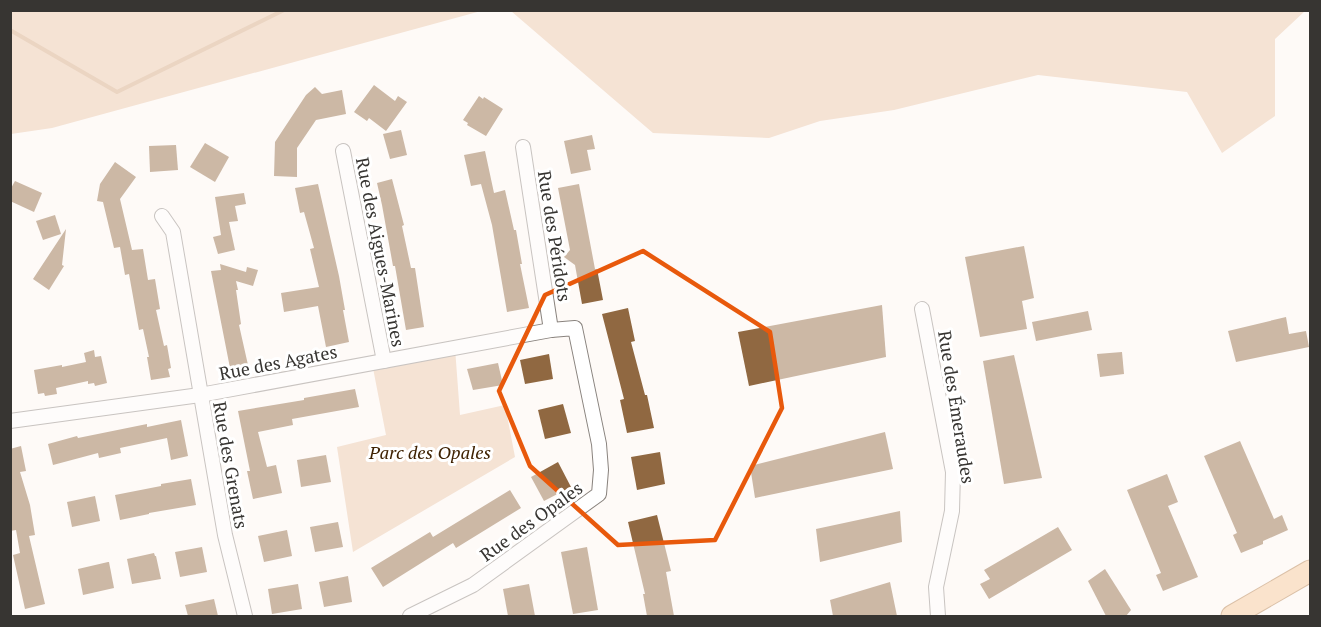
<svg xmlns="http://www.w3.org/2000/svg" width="1321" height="627" viewBox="0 0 1321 627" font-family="'PT Serif',serif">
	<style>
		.green { fill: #eac7a9 }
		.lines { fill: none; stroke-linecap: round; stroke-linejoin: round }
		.stream { stroke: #d4a880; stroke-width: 4 }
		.building { fill: #906841 }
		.street-casing { stroke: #89837e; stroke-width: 16 }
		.primary-casing { stroke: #b17c46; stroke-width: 23 }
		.street { stroke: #fff; stroke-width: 14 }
		.primary { stroke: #f7c797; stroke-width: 21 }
		.marked { fill: none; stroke: #e8590c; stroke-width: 4.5; stroke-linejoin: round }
		.labels { text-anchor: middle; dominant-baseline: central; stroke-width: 6; stroke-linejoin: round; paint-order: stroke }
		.street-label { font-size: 18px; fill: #373532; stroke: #fff }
		.park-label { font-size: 18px; font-style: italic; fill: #3e2101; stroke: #fff }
	</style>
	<rect width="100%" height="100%" fill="#fefaf7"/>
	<g class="green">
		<polygon points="11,10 481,10 481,11 52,128 11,134"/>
		<polygon points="511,11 1305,11 1275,39 1275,116 1222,153 1187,92 1038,75 894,110 820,121 769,138 653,133"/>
		<polygon points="455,348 460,415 505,405 515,457 353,552 337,447 386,435 372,363"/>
	</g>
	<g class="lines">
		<polyline class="stream" points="10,30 117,92 284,10"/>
	</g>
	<g class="building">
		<polygon points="374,85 395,101 398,96 407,102 386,131 369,118 367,121 354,112"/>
		<polygon points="315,87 322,94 342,90 346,114 316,120 297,148 297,177 274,176 275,142 306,95"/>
		<polygon points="479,96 483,99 484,97 503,109 486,136 467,125 468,123 463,120"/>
		<polygon points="401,130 407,155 390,159 383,134"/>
		<polygon points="592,135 595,149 587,150 591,170 571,174 564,141"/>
		<polygon points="205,143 229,157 215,182 190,167"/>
		<polygon points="176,145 178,170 150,172 149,146"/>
		<polygon points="485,151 494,193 505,190 514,230 516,230 522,264 520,264 529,308 507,312 492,225 481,184 471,186 464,155"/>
		<polygon points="115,162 136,177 120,199 132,250 143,249 148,280 155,279 160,309 156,310 164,346 167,345 171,368 168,369 170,377 151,380 147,357 149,357 143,329 139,330 129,274 125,275 120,247 114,248 103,202 97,201 100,184"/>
		<polygon points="392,179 404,225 402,226 411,268 415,268 424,327 406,330 395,266 393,266 382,205 377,183"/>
		<polygon points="15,181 42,193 34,212 10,201 10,190"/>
		<polygon points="318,184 339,276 345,310 343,310 349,342 326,347 318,306 284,312 281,293 319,287 310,249 314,248 304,212 300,213 295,188"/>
		<polygon points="579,184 595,269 597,269 603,300 582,304 575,265 564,257 570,250 558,188"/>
		<polygon points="244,193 246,204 235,206 238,221 229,222 235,250 218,254 213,237 221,235 215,197"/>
		<polygon points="55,215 61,234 43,240 36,221"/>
		<polygon points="66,229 62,265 64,266 49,290 33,279"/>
		<polygon points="1024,246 1034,298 1022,301 1027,329 980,337 965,257"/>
		<polygon points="220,264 246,272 247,267 258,270 253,286 236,281 238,290 236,290 241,324 239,325 248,365 230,368 211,271 221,270"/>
		<polygon points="882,305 886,357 749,386 738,332"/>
		<polygon points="628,308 635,341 631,342 645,395 647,395 654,428 627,433 620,400 624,399 602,314"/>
		<polygon points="1088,311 1092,330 1036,341 1032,322"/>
		<polygon points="1286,317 1289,334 1306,331 1309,347 1236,362 1228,331"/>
		<polygon points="94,350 95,357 101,356 107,383 95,386 94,383 88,384 88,381 56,388 57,394 45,396 44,393 38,394 34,370 62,365 62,367 86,362 84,353"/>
		<polygon points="1122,352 1124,374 1100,377 1097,354"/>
		<polygon points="549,354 553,379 525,384 520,360"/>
		<polygon points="1014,355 1042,478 1004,484 983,361"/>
		<polygon points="498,363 503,385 473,390 467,369"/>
		<polygon points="355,389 359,407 292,419 293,425 258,432 267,467 276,465 282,493 253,499 247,471 250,471 238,411 304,400 304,398"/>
		<polygon points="563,404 571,433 545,439 538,410"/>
		<polygon points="181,420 188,456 171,460 167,438 120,448 121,453 99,458 98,453 53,465 48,444 77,436 78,438 147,424 147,427"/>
		<polygon points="885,432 893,469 755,498 750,466"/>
		<polygon points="1240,441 1274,519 1282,515 1288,530 1263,541 1263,544 1241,553 1233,535 1237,533 1204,456"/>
		<polygon points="21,446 26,471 20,472 30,505 35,535 29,536 45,604 25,609 13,555 20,553 16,530 10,531 10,449"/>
		<polygon points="660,452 665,484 637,490 631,457"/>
		<polygon points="326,455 331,482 301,487 297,460"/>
		<polygon points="558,462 571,487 544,501 531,477"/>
		<polygon points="1167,474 1178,502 1168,506 1198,577 1163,591 1156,575 1161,573 1127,490"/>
		<polygon points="191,479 196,505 149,513 149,514 120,520 115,495 161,486 161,484"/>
		<polygon points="510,490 521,508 456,548 453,543 383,587 371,568 430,532 433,537"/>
		<polygon points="95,496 100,521 72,527 67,502"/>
		<polygon points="900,511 902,542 820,562 816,529"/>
		<polygon points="657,515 671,571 666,572 674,616 647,616 643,594 645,594 628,522"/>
		<polygon points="338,522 343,547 315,552 310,527"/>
		<polygon points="1058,527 1072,550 989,599 980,584 990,579 984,570"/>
		<polygon points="287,530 292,556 264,562 258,536"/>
		<polygon points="202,547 207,572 180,577 175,552"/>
		<polygon points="587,547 598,610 573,614 561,552"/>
		<polygon points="154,553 155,556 156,556 161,579 132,584 127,559"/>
		<polygon points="108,562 109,562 114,588 83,595 78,569"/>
		<polygon points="1105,569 1131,610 1126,616 1106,616 1088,581"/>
		<polygon points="348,576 352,602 324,607 319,582"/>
		<polygon points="890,582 897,616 833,616 830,600"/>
		<polygon points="298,584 302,609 272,614 268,589"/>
		<polygon points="529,584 535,616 508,616 503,589"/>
		<polygon points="214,599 218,616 188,616 185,605"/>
	</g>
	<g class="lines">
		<g class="street-casing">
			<g id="street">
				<polyline points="523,147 551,330"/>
				<polyline points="343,151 384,361"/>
				<polyline points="162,216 173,232 225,535 245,616"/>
				<polyline points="922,309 953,472 952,511 936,587 938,616"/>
				<polyline points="10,421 200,395 551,330 575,328 599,444 601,470 599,494 473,585 410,616"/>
			</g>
		</g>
		<g class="primary-casing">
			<polyline id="primary" points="1232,616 1310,571"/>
		</g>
		<use href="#street" class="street"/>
		<use href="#primary" class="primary"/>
	</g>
	<path d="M0 0H1321V627H0ZM643,251l127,81 12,76 -67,132 -97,5 -88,-79 -31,-75 46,-96z" fill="#fefaf7" fill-opacity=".55" fill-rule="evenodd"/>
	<path class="marked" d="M643,251l127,81 12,76 -67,132 -97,5 -88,-79 -31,-75 46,-96z"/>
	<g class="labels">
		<g class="street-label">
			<text transform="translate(555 236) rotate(81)">Rue des Péridots</text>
			<text transform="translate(381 252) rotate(79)">Rue des Aigues-Marines</text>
			<text transform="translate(278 362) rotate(-11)">Rue des Agates</text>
			<text transform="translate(957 407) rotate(81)">Rue des Émeraudes</text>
			<text transform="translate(231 465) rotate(80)">Rue des Grenats</text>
			<text transform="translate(531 521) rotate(-36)">Rue des Opales</text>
		</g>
		<g class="park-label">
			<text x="430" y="452">Parc des Opales</text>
		</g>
	</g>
	<rect width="1321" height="627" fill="none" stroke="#373532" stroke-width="24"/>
</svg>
